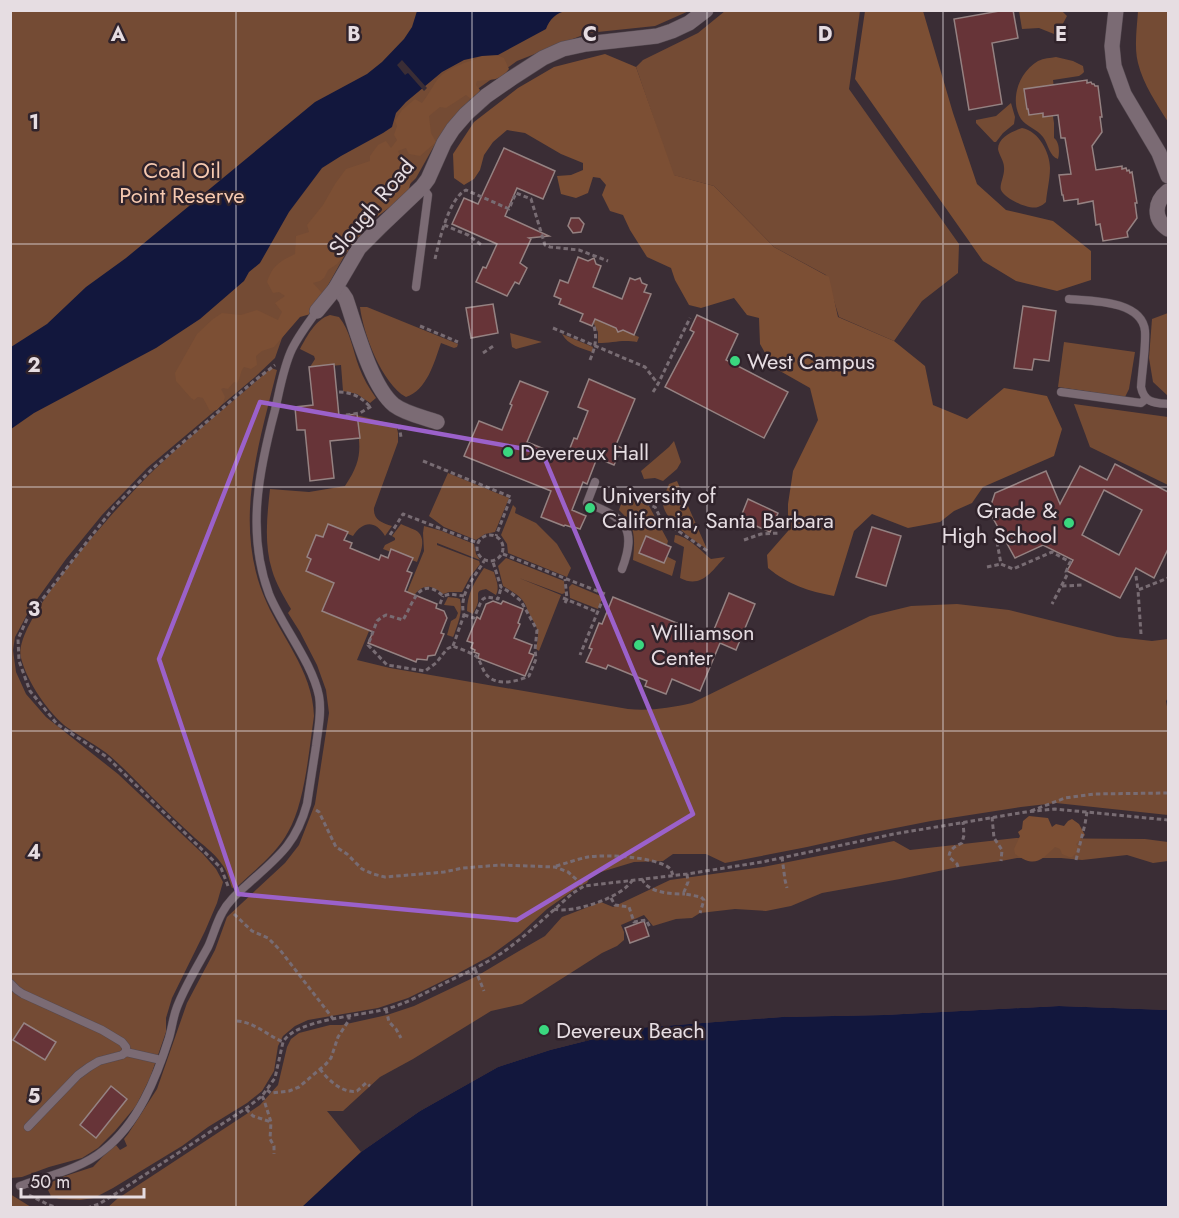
<svg xmlns="http://www.w3.org/2000/svg" width="1179" height="1218" viewBox="0 0 1179 1218" font-family="Jost,sans-serif">
	<style>
		.green { fill: #744b34 }
		.forest { fill: #7c4f34 }
		.water { fill: #12173d }
		.pier { fill: #3a2d35 }
		.building { fill: #673438; stroke: #958282; stroke-width: 1.5; fill-rule: evenodd }
		.lines { fill: none; stroke-linecap: round; stroke-linejoin: round }
		.lane-casing { stroke: #544950; stroke-width: 9 }
		.street-casing { stroke: #544950; stroke-width: 16 }
		.path { stroke: #786c73; stroke-width: 3; stroke-dasharray: 4.5 3; stroke-linecap: butt }
		.lane { stroke: #7b6b74; stroke-width: 8 }
		.street { stroke: #7b6b74; stroke-width: 15 }
		.marked { fill: none; stroke: #9b61ca; stroke-width: 4.5; stroke-linejoin: round }
		.grid { fill: none; stroke: #e6dde2; stroke-width: 1.5; stroke-opacity: 0.55 }
		.poi-dot { fill: #3ad77f; stroke: #30232b; stroke-width: 2 }
		.labels { text-anchor: middle; dominant-baseline: central; stroke-width: 5; stroke-linejoin: round; paint-order: stroke }
		.park-label { font-size: 22px; fill: #f6c9b0; stroke: #30232b }
		.street-label { font-size: 22px; fill: #e6dde2; stroke: #30232b }
		.poi-label { font-size: 22px; fill: #e6dde2; stroke: #30232b; text-anchor: start }
		.grid-label { font-size: 20px; text-anchor: middle; font-weight: bold; fill: #e6dde2; stroke: #30232b; stroke-width: 5; stroke-linejoin: round; paint-order: stroke }
	</style>
	<rect width="100%" height="100%" fill="#3a2d35"/>
	<g class="green">
		<polygon points="10,11 689,11 655,26 588,33 517,61 479,88 434,146 416,178 394,200 372,219 351,244 322,296 304,306 282,338 275,358 255,377 147,468 102,515 66,559 30,609 15,637 13,650 16,672 26,694 46,717 118,774 203,854 216,869 223,882 217,903 205,931 172,998 166,1018 166,1032 150,1078 136,1106 115,1131 98,1148 82,1158 49,1167 22,1177 11,1178"/>
		<polygon points="725,11 860,11 849,89 959,244 958,273 922,301 894,341 839,317 826,275 774,247 714,186 673,175 636,67 643,60 698,33"/>
		<polygon points="1019,11 1062,11 1067,16 1058,33 1054,34 1039,28 1022,29"/>
		<path d="M1138,11h30v111c-11,-18 -25,-38 -30,-59 -4,-16 -1,-36 0,-52z"/>
		<path d="M1056,57l17,4 10,5 1,6 -2,2 -3,2 -26,4 1,8 -2,22 2,13v15c5,3 6,14 4,21 -8,-2 -10,-15 -15,-22 -6,-8 -17,-11 -22,-18 -12,-19 -2,-47 17,-58 6,-3 12,-3 18,-4z"/>
		<polygon points="1011,103 1015,117 1014,124 1003,133 996,142 994,142 976,123 976,120 996,116"/>
		<path d="M1022,128c17,3 28,25 28,40 0,11 -3,23 -4,34 -2,2 -5,4 -8,5 -9,3 -33,-8 -37,-17 -2,-5 4,-15 3,-23 0,-6 -5,-12 -6,-18 0,-12 15,-18 24,-21z"/>
		<path d="M360,307h7l91,37 -1,3 -3,1 -13,-5c-7,20 -14,47 -35,54 -24,-13 -43,-64 -46,-90z"/>
		<polygon points="1168,313 1168,396 1153,382 1149,358 1152,319"/>
		<path d="M330,315l9,2c11,13 14,34 20,50 4,11 10,21 17,31l-6,5 -13,-9 -14,-3 -2,-26 -30,3 -1,-1 5,-8 -1,-3 -14,-7c7,-13 16,-30 30,-34z"/>
		<path d="M594,318l45,19 -2,5c-15,-3 -24,1 -39,1v-11l-6,-12z"/>
		<polygon points="510,333 542,342 516,349 512,347"/>
		<path d="M562,334l31,13 -1,5c-11,-4 -24,-7 -30,-18z"/>
		<polygon points="1064,342 1135,352 1129,389 1125,397 1058,387"/>
		<path d="M271,368l6,2c-18,74 -43,150 -14,224 16,41 50,76 51,122 -5,34 -9,87 -26,116 -11,21 -32,37 -50,54l-6,2c-3,-9 -5,-18 -11,-25 -7,-10 -18,-18 -26,-25 -15,-14 -29,-27 -43,-41 -14,-14 -27,-28 -42,-41 -13,-11 -28,-18 -42,-28 -19,-14 -41,-46 -47,-70 -10,-37 105,-161 134,-189 37,-35 78,-67 116,-101z"/>
		<polygon points="1074,404 1168,417 1168,485 1090,447"/>
		<path d="M356,415l36,9h4l2,9v9l-24,66c-1,12 8,15 18,18l-7,10c-10,-16 -22,-15 -32,0l-24,-10 -5,13 81,58 19,-46 -1,-18 1,-7 18,5 32,13 2,10 4,6 -43,-17v2l42,16 1,3 -10,13 -8,15h-13l-6,2c-23,-20 -32,6 -41,24l-28,1 -17,41 33,8 238,41c22,2 42,-1 64,-6l178,-87 41,-10 46,-2 52,6 108,27 35,4 16,-2v59l-2,3 2,11v103l-112,-12 -35,4 -90,14 -66,13 -58,13 -82,16 -19,-9h-33l-10,7 -29,1 -43,13 -4,8 -9,4 -31,22 -27,25 -30,22 -35,19 -47,23 -30,10 -70,12 -13,6 -12,10 -5,10 -4,25 -12,20 -15,12 -39,24 -26,19 -69,42 -19,10 -14,2 -21,-1 -8,-3 -3,-6 4,-8 10,-5 31,-10 17,-18 6,-4 4,5 7,-4 -3,-7 4,-5 29,-45 30,-86 28,-53 12,-33 58,-54 14,-18 16,-41 14,-91 -3,-23 -9,-25 -17,-33 -12,-19 3,-4c-7,-12 -15,-25 -19,-39 -8,-26 -5,-54 -2,-81l39,3 36,-6c19,-28 15,-39 11,-71z"/>
		<polygon points="674,441 681,462 677,469 663,481 655,478 644,479 641,471 669,447"/>
		<polygon points="448,473 509,498 495,532 485,534 476,540 444,527 429,516"/>
		<path d="M677,481l30,68c-13,-8 -45,-30 -44,-47 0,-6 4,-12 6,-18z"/>
		<path d="M624,495l25,11 19,35 -4,14 12,6 -4,15 -39,-16c2,-23 3,-34 -14,-50z"/>
		<polygon points="513,505 516,508 515,513 536,523 557,544 571,568 567,577 508,553 507,544 501,535"/>
		<path d="M401,524c5,3 15,5 18,9 7,8 1,21 -2,29l-34,-13 2,-4 10,-5v-2l-3,-2z"/>
		<path d="M675,535c13,1 26,16 36,24l14,-2c-14,15 -24,32 -45,21l4,-31 -10,-5z"/>
		<path d="M506,558l58,23 1,12 -3,1 -43,-16 42,17 -22,56 -3,-2c4,-21 2,-18 -7,-36 -1,-1 -3,-8 -4,-9 -4,-8 -14,-13 -22,-18l-5,-20z"/>
		<path d="M484,568l10,4c2,8 6,15 2,23l-10,-6c-11,2 -7,4 -8,12 0,4 -4,10 -5,13l-6,-3c0,-17 8,-30 17,-43z"/>
		<polygon points="572,584 603,597 598,609 570,598 569,587"/>
		<path d="M448,597l9,1 3,1c3,13 -2,24 -6,36l-1,2 -6,-2 4,-14 5,-3 2,-5 -4,-7 -10,-1z"/>
		<polygon points="1016,838 1145,839 1168,842 1168,861 1153,863 1127,855 1082,860 1061,858 1017,858 1001,861 958,867 900,879 822,893 791,906 766,911 735,909 700,913 692,918 676,919 653,926 644,915 621,925 624,932 624,940 617,946 602,953 522,1004 491,1011 413,1059 380,1077 343,1111 327,1111 361,1152 420,1111 498,1067 550,1050 637,1028 782,1017 884,1015 1059,1006 1168,1010 1168,1207 107,1208 117,1199 260,1105 278,1085 287,1047 291,1039 299,1033 330,1025 342,1025 387,1015 414,1006 477,976 519,951 545,936 562,917 601,902 613,907 670,880 763,867 894,841 910,850"/>
		<polygon points="10,1194 31,1207 11,1207"/>
	</g>
	<g class="forest">
		<polygon points="865,11 923,11 953,113 977,184 1006,210 1053,221 1091,251 1091,280 1057,291 1016,281 983,261 855,79"/>
		<path d="M492,53l12,5 5,11c-10,13 -18,10 -32,12l-1,4 4,5 -4,9 -4,1 -6,-5 -20,13 -6,-1 -11,9 2,17 5,9 -16,14 -11,-2 -3,-6 -8,3 13,30 -5,19 -12,4 -28,21 -4,10 -25,29 -9,6 -4,8 -4,3 -7,2 9,10 -8,20 -14,4 -26,30 -12,4 -6,5 1,9 -6,4 -7,-2c-4,4 -3,11 -7,16l-3,-1 -6,7 -5,-1 -2,1 4,8 -2,6 -6,7 -7,1 -7,-13 -5,-1 -4,3 -3,-2 -15,-17 -1,-8 22,-39 16,-15 9,-6 19,2 16,-5 21,10 4,-8 -7,-9 10,-7 -6,-4 -6,1 -6,-11c6,-17 12,-20 28,-28l1,-18 13,-4 -2,-7 16,-20 12,-21 11,-15 24,-8v-5l8,-11 8,-4 5,7 6,-8 -3,-5 3,-9 -2,-5 7,-11 13,-11 7,4c5,-7 9,-13 13,-20 7,-12 23,-18 35,-22 11,-4 10,-7 22,-8z"/>
		<path d="M605,54l31,13 38,108 40,11 60,61 55,30 9,40 56,24 31,25 8,39 34,14 37,-31 43,8 15,33 -8,27 -71,31 -11,16 -18,8 -14,11 -32,6 -36,-14 -18,17 -20,65c-26,-5 -45,-11 -66,-28l-1,-13 21,-24v-27l5,-33 25,-51 -8,-32 -37,-21 -13,-23 -1,-26 -12,-3 -13,-17 -33,10 -12,-3 -14,-25 -4,-12 -24,-11 -17,-27 -7,-15 -13,-4 -8,-16 4,-10 -6,-7 -7,-1 -5,16 -12,5 -15,-4 -4,-18 14,-1 12,-5v-7l-22,-9 -36,-21 -18,-3 -14,12 -9,13 -4,15 -6,9 -10,6 -10,-7 -1,-24 21,-32 44,-34 36,-21z"/>
		<path d="M1029,816l19,2 4,9 4,-3 8,2 4,-5 4,-2 7,5 6,11 -9,9 4,5 -8,8h-3l-7,-3 -2,-5 -5,-2c-15,15 -21,20 -40,7l-1,-5 6,-13 -2,-4 4,-3 1,-8z"/>
	</g>
	<g class="water">
		<path d="M417,11h149c-9,1 -17,9 -20,18l-48,26 -16,1 -18,4 -22,12 -36,30 -10,11 -4,14 -9,6 -42,23 -19,12 -33,44 -29,51 -11,9 -5,9 -44,38 -44,29 -122,65 -23,16v-82l36,-23 39,-37 40,-29 189,-156 52,-28 15,-12 22,-23 8,-12z"/>
		<polygon points="1059,1006 1168,1010 1168,1207 302,1207 361,1152 420,1111 498,1067 550,1050 637,1028 782,1017 884,1015"/>
	</g>
	<polygon class="pier" points="402,60 427,88 424,91 408,73 405,75 397,65"/>
	<g class="building">
		<polygon points="1005,10 1013,10 1018,38 992,43 1002,104 969,110 954,19"/>
		<polygon points="1087,80 1087,83 1091,82 1092,84 1094,84 1095,86 1098,86 1102,117 1100,117 1102,132 1092,146 1096,170 1122,166 1122,169 1126,168 1127,171 1129,170 1130,173 1132,172 1137,203 1135,203 1137,218 1127,232 1128,237 1103,241 1100,224 1096,225 1093,201 1078,204 1078,199 1064,201 1063,195 1062,195 1059,175 1071,174 1065,138 1061,138 1058,115 1043,117 1043,113 1029,115 1028,109 1027,109 1024,89"/>
		<polygon points="504,148 555,171 543,199 517,188 505,216 549,236 529,238 531,239 520,263 527,268 519,284 515,282 507,296 476,282 483,267 486,268 497,244 452,224 464,198 478,204"/>
		<polygon points="571,218 579,218 584,224 581,232 573,233 568,226"/>
		<polygon points="578,257 588,261 594,258 596,264 601,266 593,287 622,299 630,278 635,280 640,278 642,283 647,285 644,292 651,294 634,335 623,330 618,332 616,328 595,319 592,326 580,321 583,314 559,304 561,299 554,296 560,280 568,283"/>
		<polygon points="493,304 498,333 471,338 466,308"/>
		<polygon points="1023,306 1056,311 1049,361 1034,359 1032,370 1014,368"/>
		<polygon points="697,315 738,334 726,360 788,392 764,438 665,387 694,332 690,330"/>
		<polygon points="334,364 339,416 357,414 360,438 330,441 334,478 310,481 305,430 297,430 295,407 313,405 309,367"/>
		<polygon points="589,379 635,399 616,445 622,448 614,465 597,458 587,484 583,482 572,510 586,516 580,529 571,526 571,527 565,525 564,526 541,517 551,491 464,456 479,421 502,430 512,405 510,404 520,381 548,392 527,442 566,458 574,438 577,439 588,411 578,407"/>
		<path d="M1115,464l53,28v57l-14,29 -18,-10 -16,30 -53,-27 6,-11 -30,-15 -28,13 -26,-47 6,-18 51,-22 14,33 20,-38 27,14zM1104,490l38,20 -23,45 -37,-20z"/>
		<polygon points="748,499 778,513 770,532 740,519"/>
		<polygon points="328,524 348,532 344,540 352,543 350,548 379,560 381,555 388,558 391,549 413,558 407,571 412,573 405,591 437,604 436,608 444,611 447,618 441,633 444,634 435,655 428,656 427,660 417,659 416,662 368,643 373,632 322,611 334,583 306,571 311,559 307,557 316,535 323,537"/>
		<polygon points="872,527 901,536 886,586 856,577"/>
		<polygon points="646,536 671,547 664,563 639,553"/>
		<polygon points="729,593 755,604 736,650 720,643 700,691 672,679 666,694 645,686 647,681 608,665 606,669 586,662 592,649 589,648 599,623 602,624 613,597 711,637"/>
		<polygon points="493,601 501,604 503,601 523,609 518,623 520,624 514,638 532,645 529,653 534,655 525,676 478,658 479,654 474,652 475,650 471,648 473,643 467,641 477,617 480,619 486,604"/>
		<polygon points="644,921 649,936 630,943 625,928"/>
		<polygon points="24,1023 56,1042 45,1060 13,1040"/>
		<polygon points="111,1086 127,1099 96,1138 80,1125"/>
	</g>
	<g class="lines">
		<g class="lane-casing">
			<g id="lane">
				<polyline points="416,287 428,195 422,187"/>
				<path d="M1069,299c22,2 73,1 76,32 1,16 -3,40 -4,56 3,16 14,16 27,17"/>
				<polyline points="1061,392 1141,403 1146,399"/>
				<path d="M595,482l-8,21c37,15 51,24 35,66"/>
				<polyline points="10,983 17,990 23,994 102,1030 122,1042 126,1047 126,1052 122,1055 99,1061 89,1067 78,1075 28,1127"/>
				<polyline points="126,1052 161,1060"/>
				<path d="M20,1186c28,-10 61,-17 84,-36 34,-27 52,-71 65,-112 3,-10 4,-21 8,-31 8,-21 20,-40 31,-60 5,-11 8,-23 14,-34 6,-12 17,-21 27,-30 29,-26 47,-39 58,-79 3,-19 6,-39 9,-58 2,-17 6,-33 3,-50 -7,-34 -37,-70 -50,-102 -23,-61 -10,-124 6,-184 5,-21 8,-42 17,-61 7,-14 16,-26 25,-38"/>
			</g>
		</g>
		<g class="street-casing">
			<g id="street">
				<polyline points="1116,10 1112,46 1114,66 1124,94 1159,153 1168,176"/>
				<path d="M1168,191c-14,11 -15,28 0,38"/>
				<path d="M335,289l7,4 4,6c10,29 25,87 48,106 12,9 29,12 43,17"/>
				<polyline points="317,311 335,289 359,248 381,226 422,187 428,179 444,143 453,129 466,114 486,96 512,78 543,58 563,49 586,44 657,36 672,31 689,23 706,10"/>
			</g>
		</g>
		<g class="path">
			<polyline points="444,225 468,235 483,246"/>
			<path d="M435,259c4,-18 14,-61 31,-69l43,19 7,-16 15,6 14,46 5,2 29,3 29,11"/>
			<polyline points="420,326 458,342"/>
			<polyline points="553,328 645,367 658,384"/>
			<polyline points="483,353 495,345"/>
			<path d="M590,360c5,-12 8,-23 3,-37"/>
			<path d="M339,392c12,0 23,5 31,15"/>
			<polyline points="653,392 658,384 690,318"/>
			<polyline points="346,415 360,413 372,406"/>
			<polyline points="399,425 401,437"/>
			<polyline points="423,461 511,497 496,536"/>
			<polyline points="625,494 655,507 661,519 709,552"/>
			<circle cx="490" cy="548" r="13"/>
			<polyline points="390,535 403,514 478,543"/>
			<polyline points="744,540 761,534 780,533"/>
			<polyline points="997,542 1001,564 1013,569 1052,552 1070,562 1066,572 1067,575 1052,604"/>
			<polyline points="503,554 605,594 580,655"/>
			<polyline points="987,567 1001,564"/>
			<polyline points="1136,576 1138,590"/>
			<polyline points="1062,586 1083,585"/>
			<path d="M464,596l-14,-2 -7,2c-24,-22 -30,8 -40,24l-17,-5 -4,2 -5,4 -9,24 19,20 38,6 11,-8 11,-14 6,-3c7,3 17,6 23,10 4,4 6,12 9,17 10,14 31,9 44,3l7,-17 -1,-9 2,-20 -16,-29 -10,-8 -10,-6 -8,-25"/>
			<polyline points="563,598 597,612"/>
			<polyline points="565,603 567,599 565,579"/>
			<polyline points="440,604 443,596"/>
			<polyline points="464,615 474,618 480,604 483,599 487,597 498,599 501,588"/>
			<polyline points="1141,634 1138,590 1168,578"/>
			<path d="M453,646l11,-31c-6,-21 11,-38 20,-54"/>
			<polyline points="316,810 319,812 336,847 347,854 362,869 373,874 385,877 444,872 463,868 501,865 555,867 568,872 584,886"/>
			<polyline points="1031,811 1065,798 1094,794 1168,793"/>
			<polyline points="992,817 994,838 1002,850 1001,861"/>
			<polyline points="782,857 785,880 787,888"/>
			<polyline points="1076,860 1085,824 1087,812"/>
			<path d="M556,866c11,-3 22,-7 32,-9 19,-3 64,0 80,10 4,3 3,4 5,8"/>
			<path d="M958,867l-1,-3 -8,-7c0,-8 7,-11 13,-14l2,-8 -1,-13"/>
			<polyline points="687,874 688,882 684,892 685,894 701,897 704,900 700,913"/>
			<path d="M642,879c6,14 29,15 43,15"/>
			<polyline points="228,886 221,868 107,757 57,724 30,691 19,661 18,639 27,619 114,507 152,469 254,381 275,365"/>
			<polyline points="611,898 615,905 629,907 634,922 646,920 650,927"/>
			<path d="M554,909c19,5 70,-12 79,-30"/>
			<polyline points="234,914 252,931 268,938 280,950 331,1016 333,1019"/>
			<polyline points="475,969 484,991"/>
			<polyline points="386,1009 389,1022 396,1029 401,1038"/>
			<path d="M237,1021c17,1 30,14 46,21"/>
			<path d="M320,1069c8,11 23,25 37,22l9,-8 4,3"/>
			<polyline points="267,1090 271,1093 289,1091 299,1087 326,1064 331,1058 338,1037 349,1020 349,1016"/>
			<polyline points="262,1096 264,1100 271,1122 270,1139 274,1146 274,1154"/>
			<polyline points="246,1109 253,1116 271,1122"/>
			<polyline points="29,1195 49,1205 59,1208"/>
			<path d="M87,1208l12,-4 21,-13 128,-84 14,-11 13,-18 8,-36c13,-23 78,-26 103,-33 19,-5 37,-15 55,-24 22,-11 45,-21 65,-35 23,-17 45,-38 67,-57l11,-7 103,-12 75,-12 132,-28 132,-22 29,-3 113,11"/>
		</g>
		<use href="#lane" class="lane"/>
		<use href="#street" class="street"/>
	</g>
	<path class="marked" d="M260,402l282,50 151,362 -176,106 -279,-26 -79,-235z"/>
	<path class="grid" d="M236,10v1198M472,10v1198M707,10v1198M943,10v1198M10,244h1158M10,487h1158M10,731h1158M10,974h1158"/>
	<g class="poi-dot">
		<circle cx="735" cy="361" r="6"/>
		<circle cx="508" cy="452" r="6"/>
		<circle cx="590" cy="508" r="6"/>
		<circle cx="1069" cy="523" r="6"/>
		<circle cx="639" cy="645" r="6"/>
		<circle cx="544" cy="1030" r="6"/>
	</g>
	<g class="labels">
		<g class="park-label">
			<text x="182" y="170">Coal Oil<tspan x="182" dy="25">Point Reserve</tspan></text>
		</g>
		<g class="street-label">
			<text transform="translate(371 207) rotate(-50)">Slough Road</text>
		</g>
		<g class="poi-label">
			<text x="747" y="361">West Campus</text>
			<text x="520" y="452">Devereux Hall</text>
			<text x="602" y="495">University of<tspan x="602" dy="25">California, Santa Barbara</tspan></text>
			<text x="1057" y="510" text-anchor="end">Grade &amp;<tspan x="1057" dy="25">High School</tspan></text>
			<text x="651" y="632">Williamson<tspan x="651" dy="25">Center</tspan></text>
			<text x="556" y="1030">Devereux Beach</text>
		</g>
	</g>
	<g class="grid-label">
		<text x="118" y="41">A</text>
		<text x="354" y="41">B</text>
		<text x="590" y="41">C</text>
		<text x="825" y="41">D</text>
		<text x="1061" y="41">E</text>
		<text x="34" y="129">1</text>
		<text x="34" y="372">2</text>
		<text x="34" y="616">3</text>
		<text x="34" y="859">4</text>
		<text x="34" y="1103">5</text>
	</g>
	<rect width="1179" height="1218" fill="none" stroke="#e6dde2" stroke-width="24"/>
	<path d="M21 1188v9h123v-9" fill="none" stroke="#e6dde2" stroke-width="3"/>
	<text x="30" y="1188" font-size="18" fill="#e6dde2" stroke="#30232b" stroke-width="4.5" paint-order="stroke">50 m</text>
</svg>
